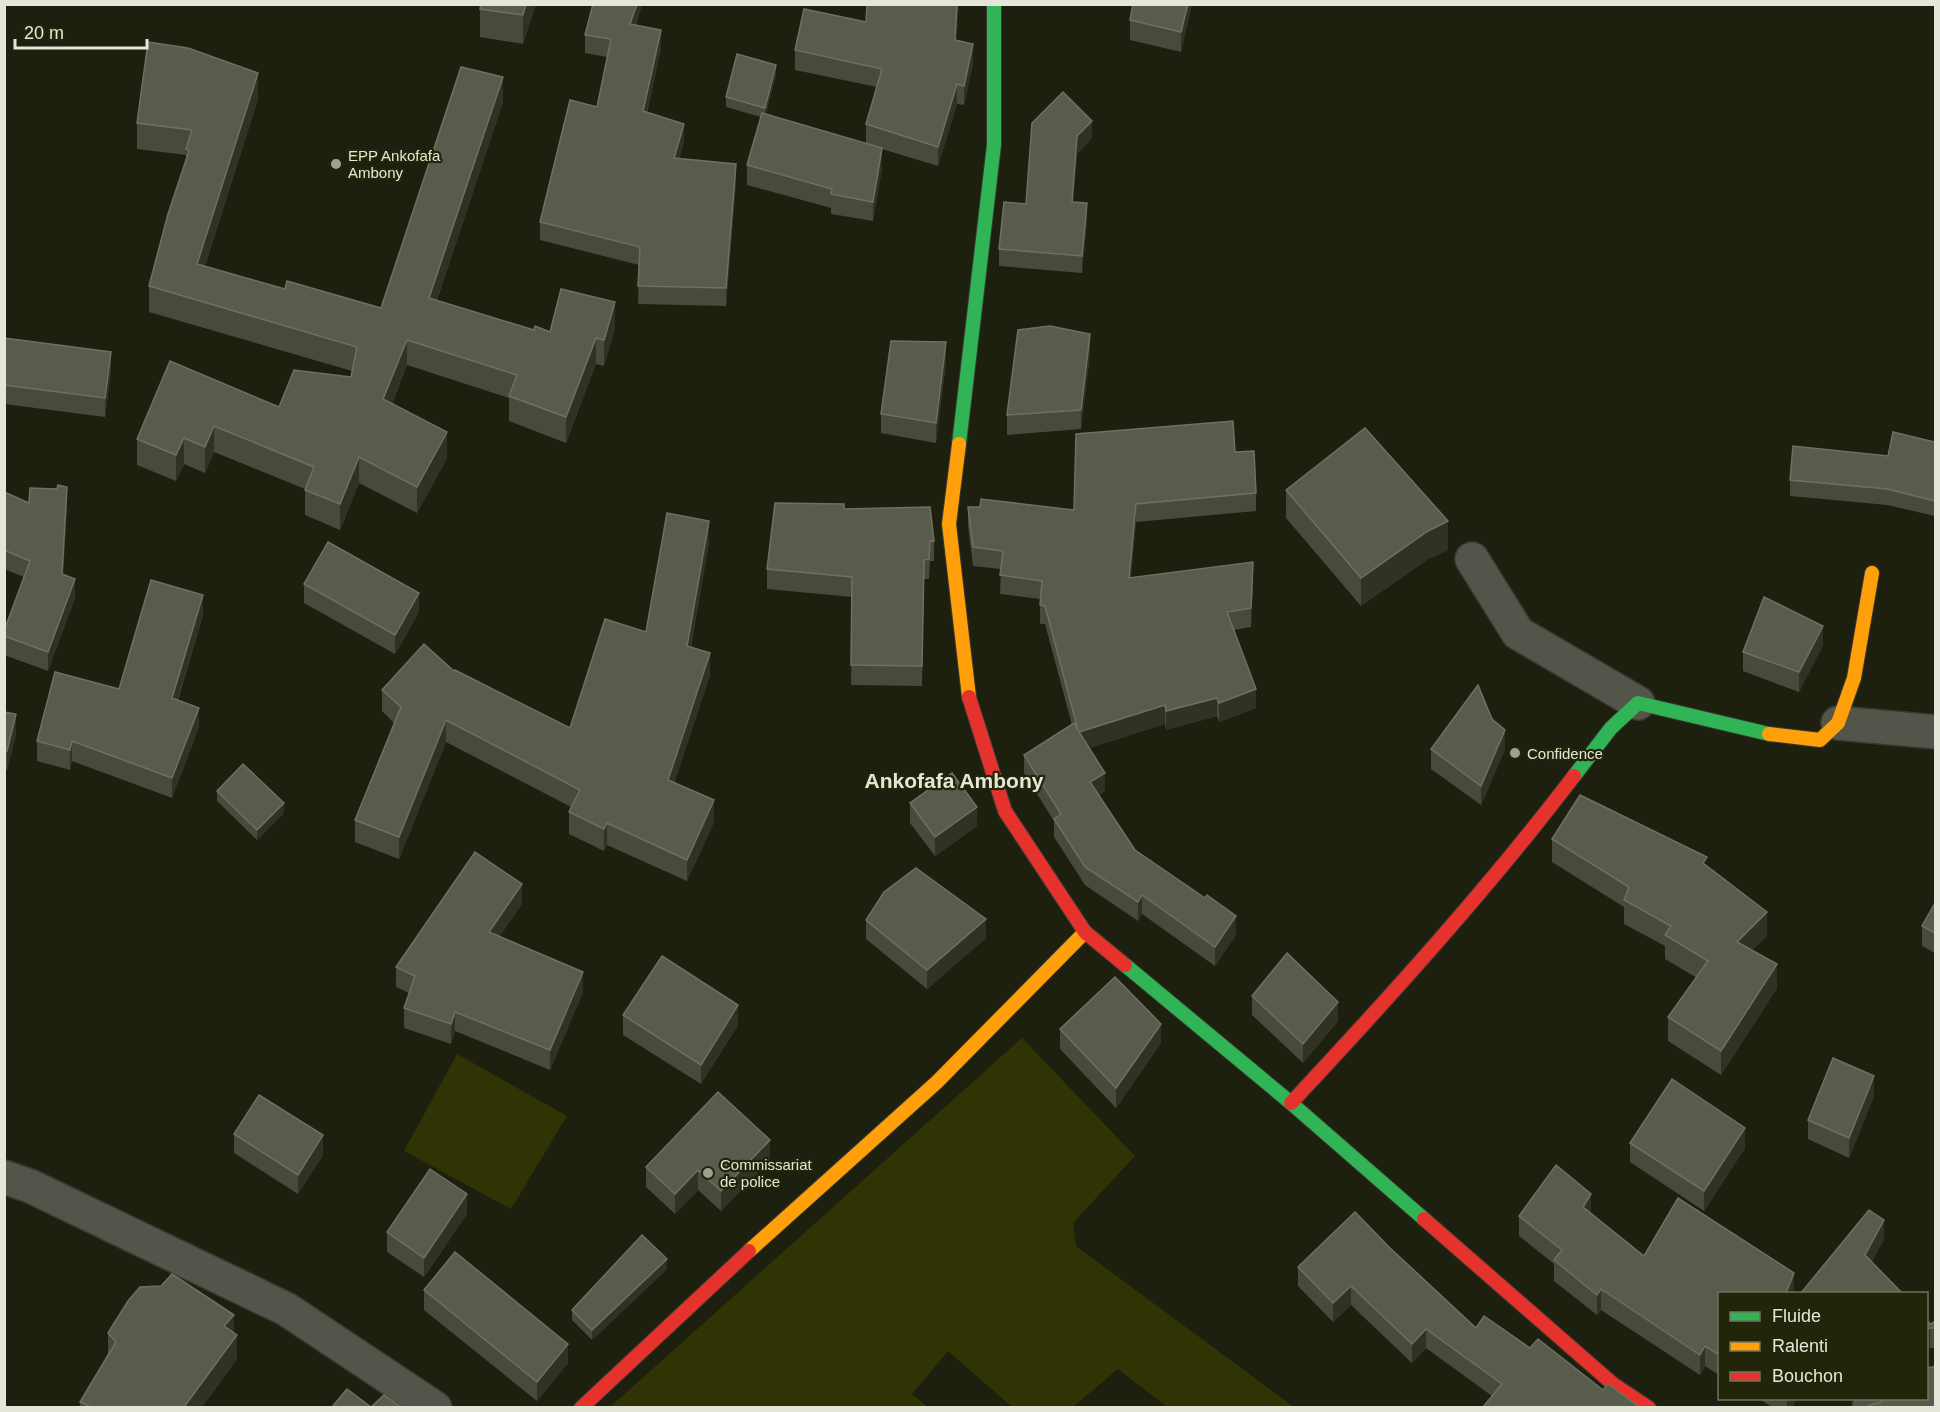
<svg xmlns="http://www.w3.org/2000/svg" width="1940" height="1412" viewBox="0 0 1940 1412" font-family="Helvetica,sans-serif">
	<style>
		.green { fill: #303404 }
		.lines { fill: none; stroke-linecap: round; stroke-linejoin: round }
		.street-casing { stroke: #38392f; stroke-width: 36 }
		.fast-casing { stroke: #38392f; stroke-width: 16 }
		.slow-casing { stroke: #38392f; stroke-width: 16 }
		.jam-casing { stroke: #38392f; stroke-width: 16 }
		.street { stroke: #53554a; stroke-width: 33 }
		.fast { stroke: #30b455; stroke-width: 14 }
		.slow { stroke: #ff9f0a; stroke-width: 14 }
		.jam { stroke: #e5322d; stroke-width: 14 }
		.wall { fill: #484a3c }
		.shaded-wall { fill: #303223 }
		.building { fill: #595b4c; stroke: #6e7162; stroke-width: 1.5 }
		.poi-dot { fill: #9ea191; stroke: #222509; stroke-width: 2 }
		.labels { text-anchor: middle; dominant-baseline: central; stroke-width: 4.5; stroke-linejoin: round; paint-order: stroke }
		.poi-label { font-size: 15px; fill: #e4e7d7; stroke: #222509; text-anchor: start }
		.district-label { font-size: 21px; font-weight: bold; fill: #e4e7d7; stroke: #222509 }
	</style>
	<rect width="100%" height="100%" fill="#1d1f0f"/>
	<g class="green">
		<polygon points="1022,1038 1135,1156 1073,1223 1076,1246 1294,1407 1167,1407 1118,1369 1073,1407 1012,1407 948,1351 912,1394 928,1407 610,1407"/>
		<polygon points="457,1054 567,1116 511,1209 404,1151"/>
	</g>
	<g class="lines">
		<g class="street-casing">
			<g id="street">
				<polyline points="1472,559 1518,633 1638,703"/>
				<polyline points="1838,723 1936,732"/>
				<polyline points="4,1177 30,1186 286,1309 435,1408"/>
				<polyline points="1869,1408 1881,1398"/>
			</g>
		</g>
		<g class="fast-casing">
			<g id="fast">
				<polyline points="959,444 994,145 994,4"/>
				<polyline points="1574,776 1611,728 1638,703 1769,734"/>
				<polyline points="1125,965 1291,1103 1424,1219"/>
			</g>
		</g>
		<g class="slow-casing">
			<g id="slow">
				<polyline points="959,444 949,524 969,697"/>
				<polyline points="1769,734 1820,740 1838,723 1854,678 1872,573"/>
				<polyline points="749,1251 937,1082 1085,932"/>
			</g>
		</g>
		<g class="jam-casing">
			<g id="jam">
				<polyline points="969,697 1005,811 1085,932 1125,965"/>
				<path d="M1291,1103c98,-105 195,-212 283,-327"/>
				<polyline points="1424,1219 1613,1384 1649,1408"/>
				<polyline points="581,1408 749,1251"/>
			</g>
		</g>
		<use href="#street" class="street"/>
		<use href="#fast" class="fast"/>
		<use href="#slow" class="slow"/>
		<use href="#jam" class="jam"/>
	</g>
	<g class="wall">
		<polygon points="481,4 536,4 523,44 480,37 480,9"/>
		<polygon points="593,4 642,4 636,25 661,48 647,113 684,142 679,159 736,182 726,306 638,304 639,265 540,240 540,222 597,107 607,57 585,53 585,35"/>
		<polygon points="1192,4 1181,52 1130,40 1130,20"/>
		<polygon points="866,22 956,41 973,64 964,105 957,104 938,166 882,149 882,168 873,221 831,214 831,208 747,185 747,165 761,117 726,107 726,97 776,75 766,114 866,144 866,124 877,87 795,70 795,50"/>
		<polygon points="258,99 205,266 285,289 381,308 503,102 437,300 534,330 550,332 615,328 604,366 596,364 566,443 509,421 509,398 407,365 392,404 447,458 417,513 359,483 340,530 305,515 305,489 214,452 205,473 184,464 176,481 137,465 137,439 279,407 351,377 352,371 149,312 149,286 186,161 186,155 137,149 137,123"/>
		<polygon points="1092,138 1077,154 1073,202 1087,221 1082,273 999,266 999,249 1026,204"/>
		<polygon points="4,338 111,371 105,417 4,404"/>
		<polygon points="1090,354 1081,429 1007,435 1007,415"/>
		<polygon points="946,362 936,443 881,433 881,414"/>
		<polygon points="1935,442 1935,516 1887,505 1790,496 1790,480 1888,456"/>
		<polygon points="1235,452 1256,493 1256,511 1136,522 1131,577 1253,581 1251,627 1234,630 1256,708 1219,722 1217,716 1166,730 1165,724 1089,748 1105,791 1099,795 1135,850 1236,935 1215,966 1142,914 1138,921 1085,885 1054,837 1054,821 1024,773 1024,755 1072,725 1045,624 1040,624 1040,599 1000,594 1001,569 973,566 968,526 968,507 1074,510"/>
		<polygon points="1286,490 1448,550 1428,559 1361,606 1286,518"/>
		<polygon points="4,492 29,503 67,506 63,575 75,598 48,671 4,655 4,631 24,577 4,569"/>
		<polygon points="844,509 934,541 934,561 930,561 929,579 924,579 922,686 851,685 852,597 767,589 767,569"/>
		<polygon points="709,542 691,647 710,675 674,783 714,822 687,881 607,845 604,851 569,834 569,812 571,807 446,742 399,859 355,842 355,820 394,723 382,711 382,690 454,671 570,728 646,632"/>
		<polygon points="304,584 419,612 395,654 304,603"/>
		<polygon points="203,615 178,700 199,727 172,798 72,761 70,770 37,761 37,741 119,689"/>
		<polygon points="1823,645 1799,692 1743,671 1743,652"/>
		<polygon points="4,712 16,734 7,770 4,770"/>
		<polygon points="1492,719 1505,749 1481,805 1431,769 1431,749"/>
		<polygon points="217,791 284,813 257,840 217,801"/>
		<polygon points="910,803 977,826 935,856 910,823"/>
		<polygon points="1552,839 1707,866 1767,936 1752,950 1777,988 1721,1075 1668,1041 1668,1017 1697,978 1665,959 1665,946 1624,924 1624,907 1552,862"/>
		<polygon points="1935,903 1935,953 1922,946 1922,926"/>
		<polygon points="522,904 499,937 583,992 550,1070 455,1031 451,1044 404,1028 404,1008 409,993 396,987 396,967"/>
		<polygon points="866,920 986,938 927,989 866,939"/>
		<polygon points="1252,996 1338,1021 1303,1063 1252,1015"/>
		<polygon points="623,1015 738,1025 701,1084 623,1035"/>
		<polygon points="1060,1029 1161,1043 1116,1108 1060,1049"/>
		<polygon points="1874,1096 1849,1158 1808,1139 1808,1120"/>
		<polygon points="234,1134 323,1155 298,1194 234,1153"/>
		<polygon points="1630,1143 1745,1148 1704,1211 1630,1162"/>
		<polygon points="770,1160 721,1211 698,1190 675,1214 646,1187 646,1167"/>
		<polygon points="467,1214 424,1277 387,1252 387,1232"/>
		<polygon points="1591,1214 1644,1256 1794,1293 1719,1293 1719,1375 1705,1366 1700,1375 1601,1310 1597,1315 1554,1281 1554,1264 1519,1236 1519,1216"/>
		<polygon points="1390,1248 1476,1328 1530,1348 1603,1390 1639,1407 1492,1396 1426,1348 1412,1363 1351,1305 1333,1322 1298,1286 1298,1267"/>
		<polygon points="667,1269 592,1340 572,1320 572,1310"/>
		<polygon points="424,1290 568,1363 537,1401 424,1310"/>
		<polygon points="1926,1320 1931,1324 1935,1321 1935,1348 1930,1348"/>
		<polygon points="234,1332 237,1359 202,1407 80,1407 80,1402 108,1356 108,1333"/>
		<polygon points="1758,1398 1797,1398 1792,1407 1772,1407"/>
	</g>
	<g class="shaded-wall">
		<polygon points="526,4 536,4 523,44 523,15"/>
		<polygon points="637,4 642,4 630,41 630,24"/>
		<polygon points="957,4 959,4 955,60 955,40"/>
		<polygon points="1188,4 1192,4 1181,52 1181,32"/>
		<polygon points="661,30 661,48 643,129 643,111"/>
		<polygon points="973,44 973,64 964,105 964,86"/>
		<polygon points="776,65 776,75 765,118 765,108"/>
		<polygon points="258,73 258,99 197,290 197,264"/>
		<polygon points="503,77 503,102 429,323 429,298"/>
		<polygon points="957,84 957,104 938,166 938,147"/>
		<polygon points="1092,121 1092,138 1077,154 1072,219 1072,202 1077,136"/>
		<polygon points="684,124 684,142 674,176 674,158"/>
		<polygon points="882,148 882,168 873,221 873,202"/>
		<polygon points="736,164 736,182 726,306 726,288"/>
		<polygon points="1087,203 1087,221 1082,273 1082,256"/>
		<polygon points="615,302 615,328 604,366 604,340"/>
		<polygon points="1090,334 1090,354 1081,429 1081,410"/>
		<polygon points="596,338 596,364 566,443 566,417"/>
		<polygon points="407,340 407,365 383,425 383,399"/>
		<polygon points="946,342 946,362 936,443 936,423"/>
		<polygon points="111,352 111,371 105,417 105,398"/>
		<polygon points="214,426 214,452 205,473 205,447"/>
		<polygon points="447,432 447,458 417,513 417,487"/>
		<polygon points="184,438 184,464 176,481 176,455"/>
		<polygon points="359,457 359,483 340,530 340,504"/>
		<polygon points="67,487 67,506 62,593 62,574"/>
		<polygon points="1136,504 1136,522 1129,596 1129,578"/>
		<polygon points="709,521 709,542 687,667 687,646"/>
		<polygon points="1448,521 1448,550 1428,559 1361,606 1361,578 1428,531"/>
		<polygon points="1253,562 1253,581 1251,627 1251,608"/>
		<polygon points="75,579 75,598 48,671 48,652"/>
		<polygon points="419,593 419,612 395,654 395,635"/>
		<polygon points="203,595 203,615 172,717 172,698"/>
		<polygon points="1823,626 1823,645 1799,692 1799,672"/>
		<polygon points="710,653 710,675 668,802 668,780"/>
		<polygon points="1256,689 1256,708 1219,722 1219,703"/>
		<polygon points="1217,698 1217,716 1166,730 1166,711"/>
		<polygon points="1165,705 1165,724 1079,751 1079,732"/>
		<polygon points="199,708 199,727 172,798 172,778"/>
		<polygon points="16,714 16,734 7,770 7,751"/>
		<polygon points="446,720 446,742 399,859 399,837"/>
		<polygon points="1505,730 1505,749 1481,805 1481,786"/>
		<polygon points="72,741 72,761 70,770 70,750"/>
		<polygon points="1105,773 1105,791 1090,801 1090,782"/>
		<polygon points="714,800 714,822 687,881 687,860"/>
		<polygon points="284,803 284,813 257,840 257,830"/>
		<polygon points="977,807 977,826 935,856 935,837"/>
		<polygon points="607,823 607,845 604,851 604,829"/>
		<polygon points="522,884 522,904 489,952 489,932"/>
		<polygon points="1142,895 1142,914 1138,921 1138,902"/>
		<polygon points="1767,912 1767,936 1737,965 1737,942"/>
		<polygon points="1236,916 1236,935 1215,966 1215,947"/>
		<polygon points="986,919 986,938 927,989 927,970"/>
		<polygon points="1777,964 1777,988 1721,1075 1721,1051"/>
		<polygon points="583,972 583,992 550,1070 550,1050"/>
		<polygon points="1338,1002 1338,1021 1303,1063 1303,1044"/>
		<polygon points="738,1005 738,1025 701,1084 701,1065"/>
		<polygon points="455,1012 455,1031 451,1044 451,1024"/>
		<polygon points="1161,1024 1161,1043 1116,1108 1116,1088"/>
		<polygon points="1874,1076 1874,1096 1849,1158 1849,1138"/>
		<polygon points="1745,1128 1745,1148 1704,1211 1704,1191"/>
		<polygon points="323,1135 323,1155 298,1194 298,1175"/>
		<polygon points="770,1140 770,1160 721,1211 721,1191"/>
		<polygon points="698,1170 698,1190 675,1214 675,1194"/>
		<polygon points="467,1194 467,1214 424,1277 424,1258"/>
		<polygon points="1591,1194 1591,1215 1583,1207"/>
		<polygon points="1884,1220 1884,1240 1865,1275 1865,1255"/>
		<polygon points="667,1259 667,1269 592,1340 592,1330"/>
		<polygon points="1794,1273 1794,1293 1786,1293"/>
		<polygon points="1351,1286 1351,1305 1333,1322 1333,1303"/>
		<polygon points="1601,1289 1601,1310 1597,1315 1597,1295"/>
		<polygon points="234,1315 234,1339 237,1335 237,1359 202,1407 184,1407 224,1326"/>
		<polygon points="1930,1328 1930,1348 1926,1350 1926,1330"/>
		<polygon points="1426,1329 1426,1348 1412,1363 1412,1344"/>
		<polygon points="568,1344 568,1363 537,1401 537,1382"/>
		<polygon points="1705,1346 1705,1366 1700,1375 1700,1355"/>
		<polygon points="1787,1398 1797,1398 1792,1407 1787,1407"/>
	</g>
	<g class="building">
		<polygon points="481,4 526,4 523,15 480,9"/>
		<polygon points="593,4 637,4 630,24 661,30 643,111 684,124 674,158 736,164 726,288 638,286 640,247 540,222 570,100 597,107 611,39 585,35"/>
		<polygon points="867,4 957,4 955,40 973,44 964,86 957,84 938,147 866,124 882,69 795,50 804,9 866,22"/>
		<polygon points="1133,4 1188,4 1181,32 1130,20"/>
		<polygon points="148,42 188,48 258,73 197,264 285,289 287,281 381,308 461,67 503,77 429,298 534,330 535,326 550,332 561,289 615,302 604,340 596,338 566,417 509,396 517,375 407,340 383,399 447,432 417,487 359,457 340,504 305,490 314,467 214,426 205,447 184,438 176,455 137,439 170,361 279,407 294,370 351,377 357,347 149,286 168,214 189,151 186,149 192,130 137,123"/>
		<polygon points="737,54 776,65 765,108 726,97"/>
		<polygon points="1063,92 1092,121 1077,136 1072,202 1087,203 1082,256 999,249 1004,202 1026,204 1032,123"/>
		<polygon points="762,113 882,148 873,202 831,194 832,189 747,165"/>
		<polygon points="1050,326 1090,334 1081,410 1007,415 1018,330"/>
		<polygon points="4,338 111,352 105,398 4,385"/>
		<polygon points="891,341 946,342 936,423 881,414"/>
		<polygon points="1233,421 1235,452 1254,451 1256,493 1136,504 1129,578 1253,562 1251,608 1227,612 1256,689 1219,703 1217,698 1166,711 1165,705 1079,732 1105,773 1090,782 1135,850 1205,898 1207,895 1236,916 1215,947 1142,895 1138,902 1085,867 1054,819 1061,814 1024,755 1074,723 1078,730 1045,606 1040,605 1042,581 1000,575 1003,551 973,547 968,507 980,507 981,499 1074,510 1076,434"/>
		<polygon points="1365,428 1448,521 1428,531 1361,578 1286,490"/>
		<polygon points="1893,432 1935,442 1935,501 1887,489 1790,480 1793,446 1888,456"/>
		<polygon points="58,485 67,487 62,574 75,579 48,652 4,636 4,631 30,561 4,550 4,492 29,503 30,488 57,489"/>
		<polygon points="775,503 844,504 844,509 930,507 934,541 930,541 929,559 924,560 922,666 851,665 852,577 767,569"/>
		<polygon points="667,513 709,521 687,646 710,653 668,780 714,800 687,860 607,823 604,829 569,812 580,790 446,720 399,837 355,820 401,707 382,690 424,644 454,671 455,670 570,728 605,619 646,632"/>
		<polygon points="328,542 419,593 395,635 304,584"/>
		<polygon points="151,580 203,595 172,698 199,708 172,778 72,741 70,750 37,741 55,672 119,689"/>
		<polygon points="1764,597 1823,626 1799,672 1743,652"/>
		<polygon points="1478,685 1492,719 1505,730 1481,786 1431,749"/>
		<polygon points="4,712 16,714 7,751 4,750"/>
		<polygon points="243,764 284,803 257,830 217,791"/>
		<polygon points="952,773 977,807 935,837 910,803"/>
		<polygon points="1580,795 1707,857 1703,863 1767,912 1737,942 1777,964 1721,1051 1668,1017 1708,961 1665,935 1671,926 1624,900 1629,887 1552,839"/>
		<polygon points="475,852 522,884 489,932 583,972 550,1050 455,1012 451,1024 404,1008 415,976 396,967"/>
		<polygon points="916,868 986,919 927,970 866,920 884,892"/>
		<polygon points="1935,903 1935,933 1922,926"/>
		<polygon points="1287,953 1338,1002 1303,1044 1252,996"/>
		<polygon points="662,956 738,1005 701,1065 623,1015"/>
		<polygon points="1115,977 1161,1024 1116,1088 1060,1029"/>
		<polygon points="1833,1058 1874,1076 1849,1138 1808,1120"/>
		<polygon points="1672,1079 1745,1128 1704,1191 1630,1143"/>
		<polygon points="718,1092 770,1140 721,1191 698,1170 675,1194 646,1167"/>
		<polygon points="259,1095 323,1135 298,1175 234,1134"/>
		<polygon points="1556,1165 1591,1194 1583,1207 1644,1256 1678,1198 1794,1273 1786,1293 1719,1293 1719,1355 1705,1346 1700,1355 1601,1289 1597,1295 1554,1260 1562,1250 1519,1216"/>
		<polygon points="430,1169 467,1194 424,1258 387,1232"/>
		<polygon points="1869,1210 1884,1220 1865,1255 1902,1293 1801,1293"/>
		<polygon points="1355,1212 1390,1248 1476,1328 1484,1316 1530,1348 1538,1339 1603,1390 1608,1384 1639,1407 1483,1407 1502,1384 1426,1329 1412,1344 1351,1286 1333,1303 1298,1267"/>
		<polygon points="642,1235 667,1259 592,1330 572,1310"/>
		<polygon points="455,1252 568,1344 537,1382 424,1290"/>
		<polygon points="172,1274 234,1315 224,1326 237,1335 184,1407 91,1407 80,1402 116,1342 108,1333 128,1301 140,1287 161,1286"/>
		<polygon points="1926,1320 1931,1324 1935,1321 1935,1328 1930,1328 1926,1330"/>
		<polygon points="1935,1366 1935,1407 1866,1407 1868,1406 1881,1402 1885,1398 1926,1398 1926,1368 1932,1367"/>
		<polygon points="347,1389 371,1407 384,1395 401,1407 332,1407"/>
	</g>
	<g class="poi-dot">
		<circle cx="336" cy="164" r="6"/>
		<circle cx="1515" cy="753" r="6"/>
		<circle cx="708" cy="1173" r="6"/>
	</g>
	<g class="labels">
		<g class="poi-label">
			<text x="348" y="155">EPP Ankofafa<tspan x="348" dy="17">Ambony</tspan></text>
			<text x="1527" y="753">Confidence</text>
			<text x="720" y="1164">Commissariat<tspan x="720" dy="17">de police</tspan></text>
		</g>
		<g class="district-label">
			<text x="954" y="780">Ankofafa Ambony</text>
		</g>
	</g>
	<rect width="1940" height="1412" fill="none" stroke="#e4e7d7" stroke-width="12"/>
	<rect x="1718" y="1292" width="210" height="108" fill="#222509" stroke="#70735b" stroke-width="1.5"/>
	<rect x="1730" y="1312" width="30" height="9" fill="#30b455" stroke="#70735b" stroke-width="1.5"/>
	<text x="1772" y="1322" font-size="18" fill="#e4e7d7">Fluide</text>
	<rect x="1730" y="1342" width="30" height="9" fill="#ff9f0a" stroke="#70735b" stroke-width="1.5"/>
	<text x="1772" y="1352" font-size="18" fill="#e4e7d7">Ralenti</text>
	<rect x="1730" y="1372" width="30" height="9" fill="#e5322d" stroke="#70735b" stroke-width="1.5"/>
	<text x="1772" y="1382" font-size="18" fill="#e4e7d7">Bouchon</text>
	<path d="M15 39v9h132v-9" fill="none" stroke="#e4e7d7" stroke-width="3"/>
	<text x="24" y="39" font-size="18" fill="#e4e7d7" stroke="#222509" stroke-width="4.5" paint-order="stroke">20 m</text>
</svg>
